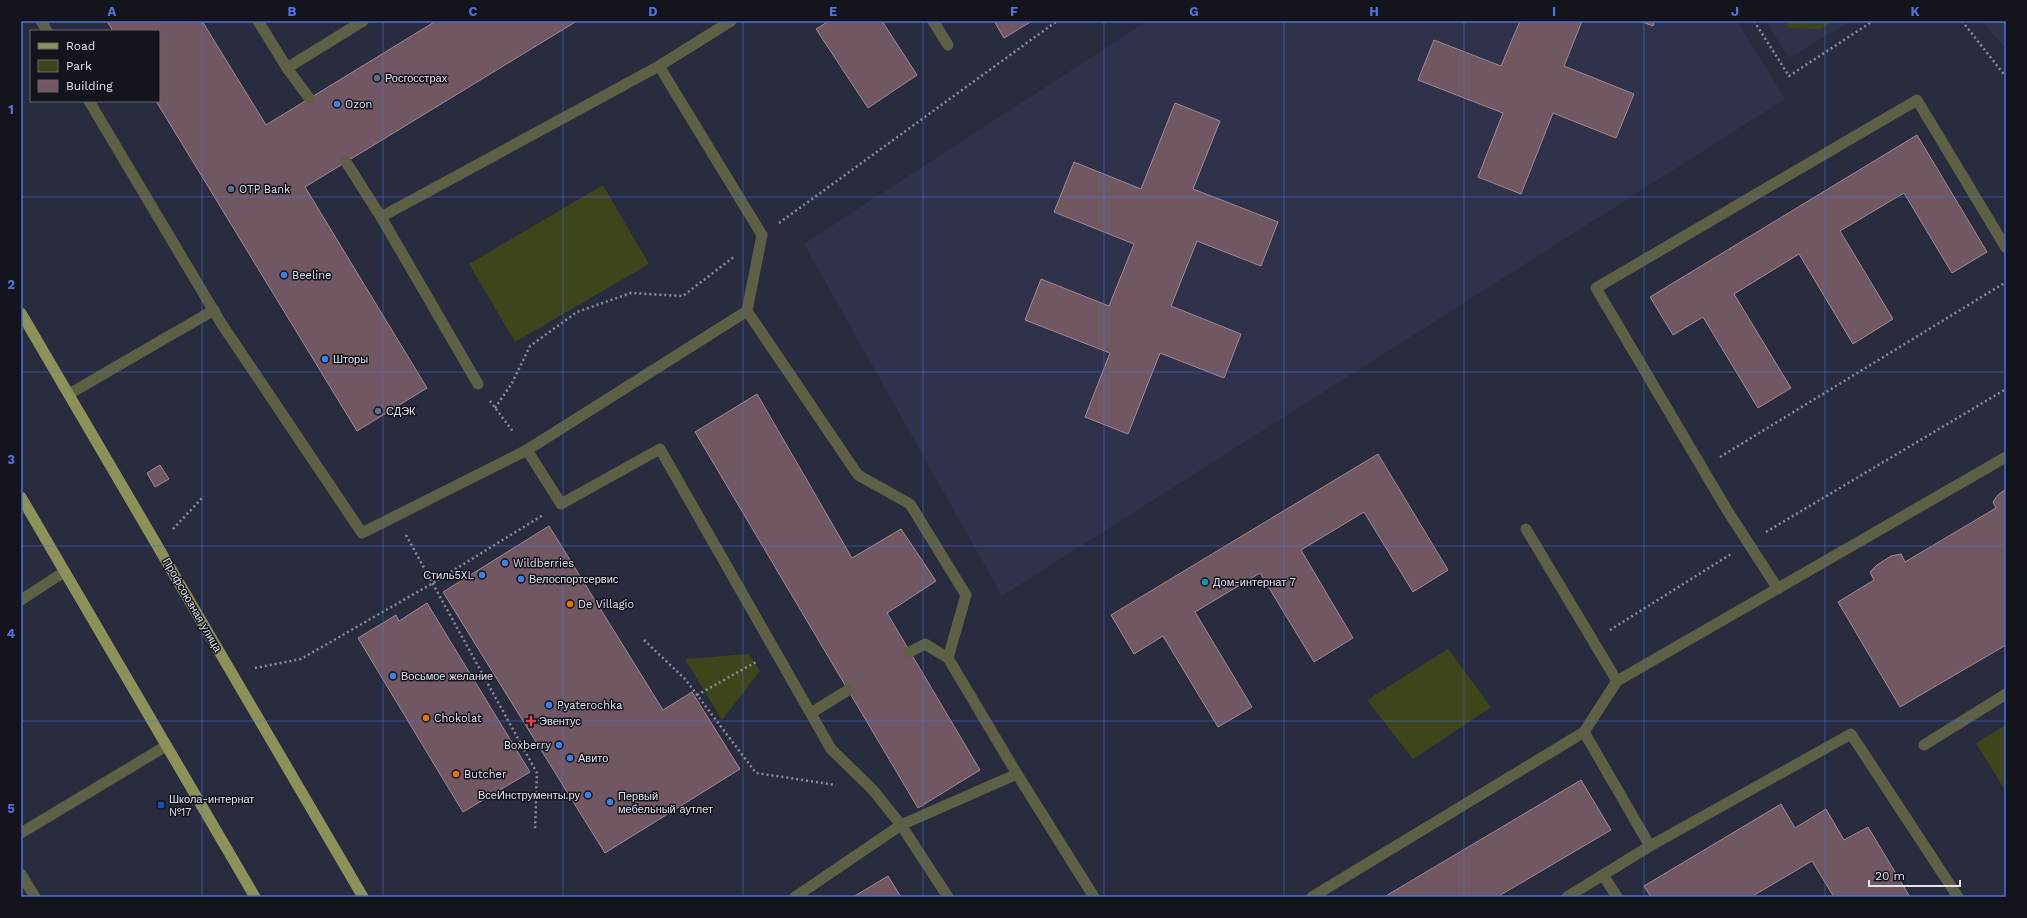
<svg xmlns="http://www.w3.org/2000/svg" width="2027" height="918" viewBox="0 0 2027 918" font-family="'Work Sans',sans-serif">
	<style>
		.built { fill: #30324c }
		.green { fill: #3f451a }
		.building { fill: #705761; stroke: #a38893 }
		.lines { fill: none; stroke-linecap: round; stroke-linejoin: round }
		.path { stroke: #8c8e9f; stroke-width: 2.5; stroke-dasharray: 2 3; stroke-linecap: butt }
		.service { stroke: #5d6044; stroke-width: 11 }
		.primary { stroke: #8b9158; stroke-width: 11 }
		.grid { fill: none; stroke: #4e73de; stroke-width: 1; stroke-opacity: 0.55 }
		.service-dot { fill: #5c6f8a; stroke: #14141d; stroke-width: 1.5 }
		.shop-dot { fill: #3f7fe0; stroke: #14141d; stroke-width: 1.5 }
		.culture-dot { fill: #0f9aa8; stroke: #14141d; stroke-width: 1.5 }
		.food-dot { fill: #e8710a; stroke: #14141d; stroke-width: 1.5 }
		.health-dot { fill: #e0444e; stroke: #14141d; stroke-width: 1.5 }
		.transit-dot { fill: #1a4fb4; stroke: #14141d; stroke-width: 1.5 }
		.labels { text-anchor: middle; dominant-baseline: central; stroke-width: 3; stroke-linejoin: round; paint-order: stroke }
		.poi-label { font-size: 11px; fill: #e1e3f0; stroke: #14141d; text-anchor: start }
		.street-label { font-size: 11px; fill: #e1e3f0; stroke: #14141d }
		.neatline { fill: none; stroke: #4e73de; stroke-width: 1.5 }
		.grid-label { font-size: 13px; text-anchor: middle; font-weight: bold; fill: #4e73de }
	</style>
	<rect width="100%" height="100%" fill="#292b3f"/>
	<g class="built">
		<polygon points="1147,21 1737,21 1785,99 1002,596 804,244"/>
		<polygon points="1766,21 1851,21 1789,58"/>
		<polygon points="1982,21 2006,21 2006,49"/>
	</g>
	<g class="green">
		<polygon points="1785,21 1834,21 1821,29 1789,28"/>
		<polygon points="603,185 649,264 515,342 469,264"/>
		<polygon points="1448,649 1491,707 1413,759 1367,700"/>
		<polygon points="749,654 760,671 722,720 685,659"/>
		<polygon points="2006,725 2006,792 1976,743"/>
	</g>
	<g class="building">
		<polygon points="107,21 202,21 266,125 436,21 577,21 305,187 427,388 357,431 156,101 159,101 159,31 113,31"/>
		<polygon points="829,21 882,21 917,75 868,108 816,29"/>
		<polygon points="994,21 1032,21 1004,38"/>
		<polygon points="1520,21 1582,21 1564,66 1634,94 1616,138 1553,113 1521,194 1478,177 1503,113 1418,80 1434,40 1501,66"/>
		<polygon points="1640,21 1655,21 1653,26"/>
		<polygon points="1175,103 1220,121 1193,189 1278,222 1261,266 1197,241 1171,306 1241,334 1224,378 1160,353 1128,434 1085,417 1110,353 1025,320 1041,279 1109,306 1134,244 1054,212 1074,162 1141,189"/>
		<polygon points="1917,135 1987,252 1952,273 1904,193 1840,231 1893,319 1853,344 1799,254 1734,294 1791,388 1758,408 1703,317 1673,335 1650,297"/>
		<polygon points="757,394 852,558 901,529 936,581 887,613 980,770 918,808 695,432"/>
		<polygon points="1378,454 1448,570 1413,592 1364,512 1301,550 1353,638 1314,662 1260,573 1195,612 1252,707 1218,727 1163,636 1134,654 1111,615"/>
		<polygon points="160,465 169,479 155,487 147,473"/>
		<polygon points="2006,489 2006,645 1900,707 1838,602 1874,580 1870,572 1877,565 1891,556 1901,554 1905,562 1996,508 1993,502 1998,495"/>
		<polygon points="549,526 663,710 692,692 740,769 605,853 443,592"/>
		<polygon points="427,603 530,772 463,812 358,638 396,615 399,621"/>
		<polygon points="1581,780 1611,830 1497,897 1384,897"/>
		<polygon points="1781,804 1795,828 1826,809 1844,840 1868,827 1910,897 1834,897 1812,861 1751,897 1651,897 1644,886"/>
		<polygon points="888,876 901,897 853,897"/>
	</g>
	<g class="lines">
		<g class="path">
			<polyline points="1754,21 1789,76 1873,21"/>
			<polyline points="1962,21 2006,77"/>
			<polyline points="779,223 1057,21"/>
			<polyline points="490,401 514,433"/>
			<polyline points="495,408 512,383 530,346 577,312 631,293 683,296 735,256"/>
			<polyline points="1720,457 2006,282"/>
			<polyline points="173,529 204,496"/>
			<polyline points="1766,532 2006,389"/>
			<polyline points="406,535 537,773 535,830"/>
			<polyline points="1610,630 1731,554"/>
			<polyline points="644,640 685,679 756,773 836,785"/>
			<polyline points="255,668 301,659 433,583 543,515"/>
			<polyline points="697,695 756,662"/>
		</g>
		<g class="service">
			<polyline points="41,21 47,31"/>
			<polyline points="258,21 287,68 363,21"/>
			<polyline points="933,21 948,45"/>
			<polyline points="287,68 309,98"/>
			<polyline points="89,101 221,323 362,533 527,450 747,311 762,235 659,66 731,21"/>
			<polyline points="346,162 381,217 659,66"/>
			<polyline points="381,217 478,384"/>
			<polyline points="747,311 858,475 910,504 966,595 948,658 1017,774 1094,897"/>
			<polyline points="69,394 214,310"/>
			<polyline points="527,450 561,504 660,449 831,749 873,790 901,825 1017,774"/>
			<polyline points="1526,529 1617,681"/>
			<polyline points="1778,589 1727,510 1596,288 1917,100 2006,248"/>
			<polyline points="21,600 64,572"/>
			<polyline points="910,652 925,644 948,658"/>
			<polyline points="811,713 848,690"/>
			<polyline points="1924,745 2006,694"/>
			<polyline points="21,833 166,746"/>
			<polyline points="1650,846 1851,734 1958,897"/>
			<polyline points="21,874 35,897"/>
			<polyline points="1603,875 1617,897"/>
			<polyline points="795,897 901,825 948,897"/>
			<polyline points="1312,897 1584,732 1617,681 2006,457"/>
			<polyline points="1567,897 1650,846 1584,732"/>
		</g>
		<g class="primary">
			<polyline points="21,313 363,897"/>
			<polyline points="21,497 255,897"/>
		</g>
	</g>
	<path class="grid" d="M202,21v876M383,21v876M563,21v876M743,21v876M923,21v876M1104,21v876M1284,21v876M1464,21v876M1644,21v876M1825,21v876M21,197h1985M21,372h1985M21,546h1985M21,721h1985"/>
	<g class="service-dot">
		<circle cx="377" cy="78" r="4"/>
		<circle cx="231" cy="189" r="4"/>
		<circle cx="378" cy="411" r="4"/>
	</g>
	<g class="shop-dot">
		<circle cx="337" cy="104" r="4"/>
		<circle cx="284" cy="275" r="4"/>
		<circle cx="325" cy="359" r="4"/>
		<circle cx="505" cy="563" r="4"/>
		<circle cx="482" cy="575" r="4"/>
		<circle cx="521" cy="579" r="4"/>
		<circle cx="393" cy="676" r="4"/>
		<circle cx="549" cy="705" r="4"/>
		<circle cx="559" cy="745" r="4"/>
		<circle cx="570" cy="758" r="4"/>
		<circle cx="588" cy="795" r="4"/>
		<circle cx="610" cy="802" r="4"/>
	</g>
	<circle class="culture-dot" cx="1205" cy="582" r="4"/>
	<g class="food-dot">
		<circle cx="570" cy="604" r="4"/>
		<circle cx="426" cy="718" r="4"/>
		<circle cx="456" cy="774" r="4"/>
	</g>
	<path class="health-dot" d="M529 715h4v4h4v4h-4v4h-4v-4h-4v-4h4z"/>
	<rect class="transit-dot" x="157" y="801" width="8" height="8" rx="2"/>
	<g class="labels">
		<g class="poi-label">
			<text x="385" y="78">Росгосстрах</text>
			<text x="345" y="104">Ozon</text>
			<text x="239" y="189">OTP Bank</text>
			<text x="292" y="275">Beeline</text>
			<text x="333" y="359">Шторы</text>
			<text x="386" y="411">СДЭК</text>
			<text x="513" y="563">Wildberries</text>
			<text x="474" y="575" text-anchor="end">Стиль5XL</text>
			<text x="529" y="579">Велоспортсервис</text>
			<text x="1213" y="582">Дом-интернат 7</text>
			<text x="578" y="604">De Villagio</text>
			<text x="401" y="676">Восьмое желание</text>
			<text x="557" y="705">Pyaterochka</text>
			<text x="434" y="718">Chokolat</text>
			<text x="539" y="721">Эвентус</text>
			<text x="551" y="745" text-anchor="end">Boxberry</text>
			<text x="578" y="758">Авито</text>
			<text x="464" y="774">Butcher</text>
			<text x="580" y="795" text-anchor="end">ВсеИнструменты.ру</text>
			<text x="618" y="796">Первый<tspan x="618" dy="13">мебельный аутлет</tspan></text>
			<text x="169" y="799">Школа-интернат<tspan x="169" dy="13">№17</tspan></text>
		</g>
		<g class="street-label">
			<text transform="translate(192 605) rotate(60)">Профсоюзная улица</text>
		</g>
	</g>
	<rect width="2027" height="918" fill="none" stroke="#14141d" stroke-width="44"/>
	<rect x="30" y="30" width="130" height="72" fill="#14141d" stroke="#666771"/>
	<rect x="38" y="43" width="20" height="6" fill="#8b9158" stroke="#666771"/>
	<text x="66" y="50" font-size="12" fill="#e1e3f0">Road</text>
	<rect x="38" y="60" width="20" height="12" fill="#3f451a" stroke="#666771"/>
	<text x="66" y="70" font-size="12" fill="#e1e3f0">Park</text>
	<rect x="38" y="80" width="20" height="12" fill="#705761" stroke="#666771"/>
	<text x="66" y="90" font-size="12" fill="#e1e3f0">Building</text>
	<path d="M1869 880v6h91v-6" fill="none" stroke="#e1e3f0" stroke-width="2"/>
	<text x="1875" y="880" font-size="12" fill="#e1e3f0" stroke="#14141d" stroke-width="3" paint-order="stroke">20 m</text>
	<rect x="22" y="22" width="1983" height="874" class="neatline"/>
	<g class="grid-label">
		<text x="112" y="16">A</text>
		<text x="292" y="16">B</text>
		<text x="473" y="16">C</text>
		<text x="653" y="16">D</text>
		<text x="833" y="16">E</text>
		<text x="1014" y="16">F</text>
		<text x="1194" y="16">G</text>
		<text x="1374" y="16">H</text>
		<text x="1554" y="16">I</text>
		<text x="1735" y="16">J</text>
		<text x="1915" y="16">K</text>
		<text x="11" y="114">1</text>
		<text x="11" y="289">2</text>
		<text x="11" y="464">3</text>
		<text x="11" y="638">4</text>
		<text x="11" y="813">5</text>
	</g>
</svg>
